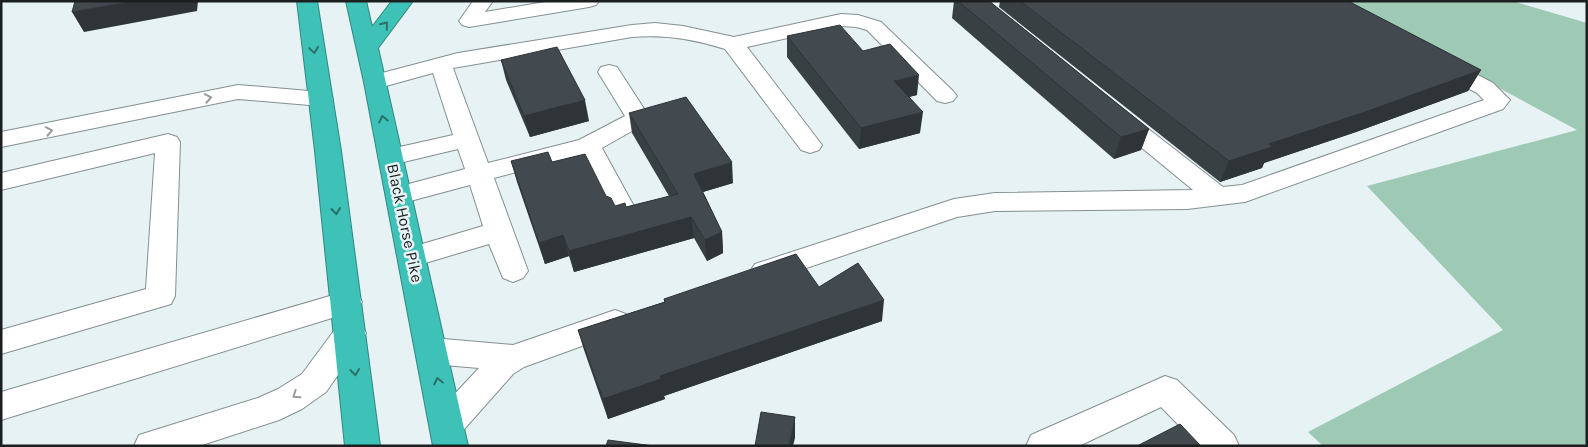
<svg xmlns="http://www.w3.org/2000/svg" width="1588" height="447" viewBox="0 0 1588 447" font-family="Karla,sans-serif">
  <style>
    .green { fill: #9ecab5 }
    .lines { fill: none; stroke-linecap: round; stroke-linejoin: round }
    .minor-casing { stroke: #848f91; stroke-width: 2 }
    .highway-casing { stroke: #328882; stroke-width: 2 }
    .minor { fill: #fff; fill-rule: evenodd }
    .highway { fill: #3ec1b6; fill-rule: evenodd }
    .wall { fill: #394044 }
    .shaded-wall { fill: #2e3437 }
    .building { fill: #424a4f; stroke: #2e3437 }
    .oneway { stroke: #2c706b }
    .oneway2 { stroke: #989a9b }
    .labels { text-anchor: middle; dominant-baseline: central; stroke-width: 5; stroke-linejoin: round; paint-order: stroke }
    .street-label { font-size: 16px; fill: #1b1f20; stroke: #e6f2f4 }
  </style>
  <rect width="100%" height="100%" fill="#e6f2f4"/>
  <!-- green -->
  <path class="green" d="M1338,1H1512L1587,23V446H1323L1308,432L1503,330L1367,186L1577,130Z"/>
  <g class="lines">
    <!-- minor casing -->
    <g class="minor-casing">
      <g id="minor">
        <path d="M473,1H493L485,12L551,1H599L596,5L589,7L469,27L462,25L459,21Z"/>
        <path d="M841,14L858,15L881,22L953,91L957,96L953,101L945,103L937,101L867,30L856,27L841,26L747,47L822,145L819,150L810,153L801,150L725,49C695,39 664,34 632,37L453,68L488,163L579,140L625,116L598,72L601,67L609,65L617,67L650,118L646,123L602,148L636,210L632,216L622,219L612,216L581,155L494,178L528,271L523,278L513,282L503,278L489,244L412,267L402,264L398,257L402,250L483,226L470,185L399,204L390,201L386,195L390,189L465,169L458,149L391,165L382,163L378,157L382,151L453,135L433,73L375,89L367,87L364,82L367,77L458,53L632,25L655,23L683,26L734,37Z"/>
        <path d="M1441,58L1449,60L1493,83L1510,100L1503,109L1245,202L1187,209L995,211L957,217L765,282L755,278L750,271L755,264L954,199L995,193L1193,190L1108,120L1104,115L1108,110L1116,108L1124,110L1223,187L1242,185L1484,100L1477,93L1433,70L1430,65L1433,60Z"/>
        <path d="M238,85L321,92L329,94L333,99L329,104L321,106L238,99L1,147V132Z"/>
        <path d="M168,134L177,137L180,142L175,296L171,304L1,354V330L146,289L155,153L1,190V173Z"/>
        <path d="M347,291L358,294L362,302L358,310L1,420V392Z"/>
        <path d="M615,310L626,314L630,322L626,330L524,367L513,374L459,435L447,440L435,435L430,425L435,415L479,368L432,364L421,360L416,351L421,342L432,338L513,345Z"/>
        <path d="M350,321L361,324L366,333L361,342L326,392L302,409L279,420L199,446H134L139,435L258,398L278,389L302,374L339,324Z"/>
        <path d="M1165,376L1177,380L1234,435L1239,446H1199L1161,407L1079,446H1026L1031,435Z"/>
      </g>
    </g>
    <!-- highway casing -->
    <g class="highway-casing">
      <g id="highway">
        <path d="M297,1H317L341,151L380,446H345L315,151Z"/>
        <path d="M346,1H366L372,27L392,1H413L378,48L468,446H433L364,82Z"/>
      </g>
    </g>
    <!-- minor -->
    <use href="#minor" class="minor"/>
    <!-- highway -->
    <use href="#highway" class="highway"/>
  </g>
  <!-- wall -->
  <g class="wall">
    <path d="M954,1H989L1149,129L1141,150L1114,159L952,18Z"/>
    <path d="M1000,1H1348L1481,70L1468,91L1356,132L1264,163L1262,168L1220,182L999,7Z"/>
    <path d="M787,36L863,51L917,95L909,97L920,133L859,149L787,57Z"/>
    <path d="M501,60L589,121L530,137L506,80Z"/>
    <path d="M629,113L733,183L703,192L722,232L723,253L707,261L694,238L574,272L569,256L545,264L517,182L511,161L552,162L606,196L615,206L626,207L669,196L632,133Z"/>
    <path d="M819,287L882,321L664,396L665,399L608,419L584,350L578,330L664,302V299Z"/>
  </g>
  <!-- shaded-wall -->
  <g class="shaded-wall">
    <path d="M134,1H198L197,11L84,32L72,12Z"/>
    <path d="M1481,70L1468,91L1356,132L1264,163L1262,168L1220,182L1229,161L1269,144Z"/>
    <path d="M919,75L917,95L892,101L894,81Z"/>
    <path d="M585,100L589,121L530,137L524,116Z"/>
    <path d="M923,112L920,133L859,149L861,128Z"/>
    <path d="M1149,129L1141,150L1114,159L1121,137Z"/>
    <path d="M732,162L733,183L696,194L694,174Z"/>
    <path d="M691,217L694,238L574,272L569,251Z"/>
    <path d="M722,232L723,253L707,261L705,240Z"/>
    <path d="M563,235L569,256L545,264L539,243Z"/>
    <path d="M884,300L882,321L664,396L665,399L608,419L603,399L660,376Z"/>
    <path d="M795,417V438L793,446H789Z"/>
  </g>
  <!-- building -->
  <g class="building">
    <path d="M75,1H134L72,12Z"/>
    <path d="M958,1H989L1149,129L1121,137Z"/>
    <path d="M1020,1H1348L1481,70L1368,111L1269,144L1272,147L1229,161Z"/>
    <path d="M840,25L863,51L890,44L919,75L894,81L923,112L861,128L787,36Z"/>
    <path d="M557,47L585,100L524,116L501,60Z"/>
    <path d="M686,97L732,162L694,174L722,232L705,240L691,217L569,251L563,235L539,243L511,161L548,152L552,162L585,154L606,196L611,198L615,206L625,203L626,207L678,194L629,113Z"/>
    <path d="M796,254L819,287L858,263L884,300L660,376L661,379L603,399L578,330L665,302L664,299Z"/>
    <path d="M761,412L795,417L789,446H755Z"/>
    <path d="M1180,424L1201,446H1137Z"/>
    <path d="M608,440L654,446H606Z"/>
  </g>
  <!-- one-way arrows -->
  <defs><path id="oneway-chevron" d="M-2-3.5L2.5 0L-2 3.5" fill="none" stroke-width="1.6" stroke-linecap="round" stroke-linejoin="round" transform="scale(1.25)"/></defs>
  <g class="oneway">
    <use href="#oneway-chevron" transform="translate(385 25) rotate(-52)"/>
    <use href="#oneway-chevron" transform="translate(314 50) rotate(82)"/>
    <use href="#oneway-chevron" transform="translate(383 119) rotate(-102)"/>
    <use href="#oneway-chevron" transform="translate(336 211) rotate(83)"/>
    <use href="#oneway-chevron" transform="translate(355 372) rotate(84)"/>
    <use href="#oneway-chevron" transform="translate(438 381) rotate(-102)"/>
  </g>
  <g class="oneway2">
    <use href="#oneway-chevron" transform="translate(208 98) rotate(-11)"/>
    <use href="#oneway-chevron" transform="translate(49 131) rotate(-11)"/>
    <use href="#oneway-chevron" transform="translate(296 395) rotate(146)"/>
  </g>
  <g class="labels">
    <!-- street labels -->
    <g class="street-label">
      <text transform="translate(405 223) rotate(78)">Black Horse Pike</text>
    </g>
  </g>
  <!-- border -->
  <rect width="1588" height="447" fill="none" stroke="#1b1f20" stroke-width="5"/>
</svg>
